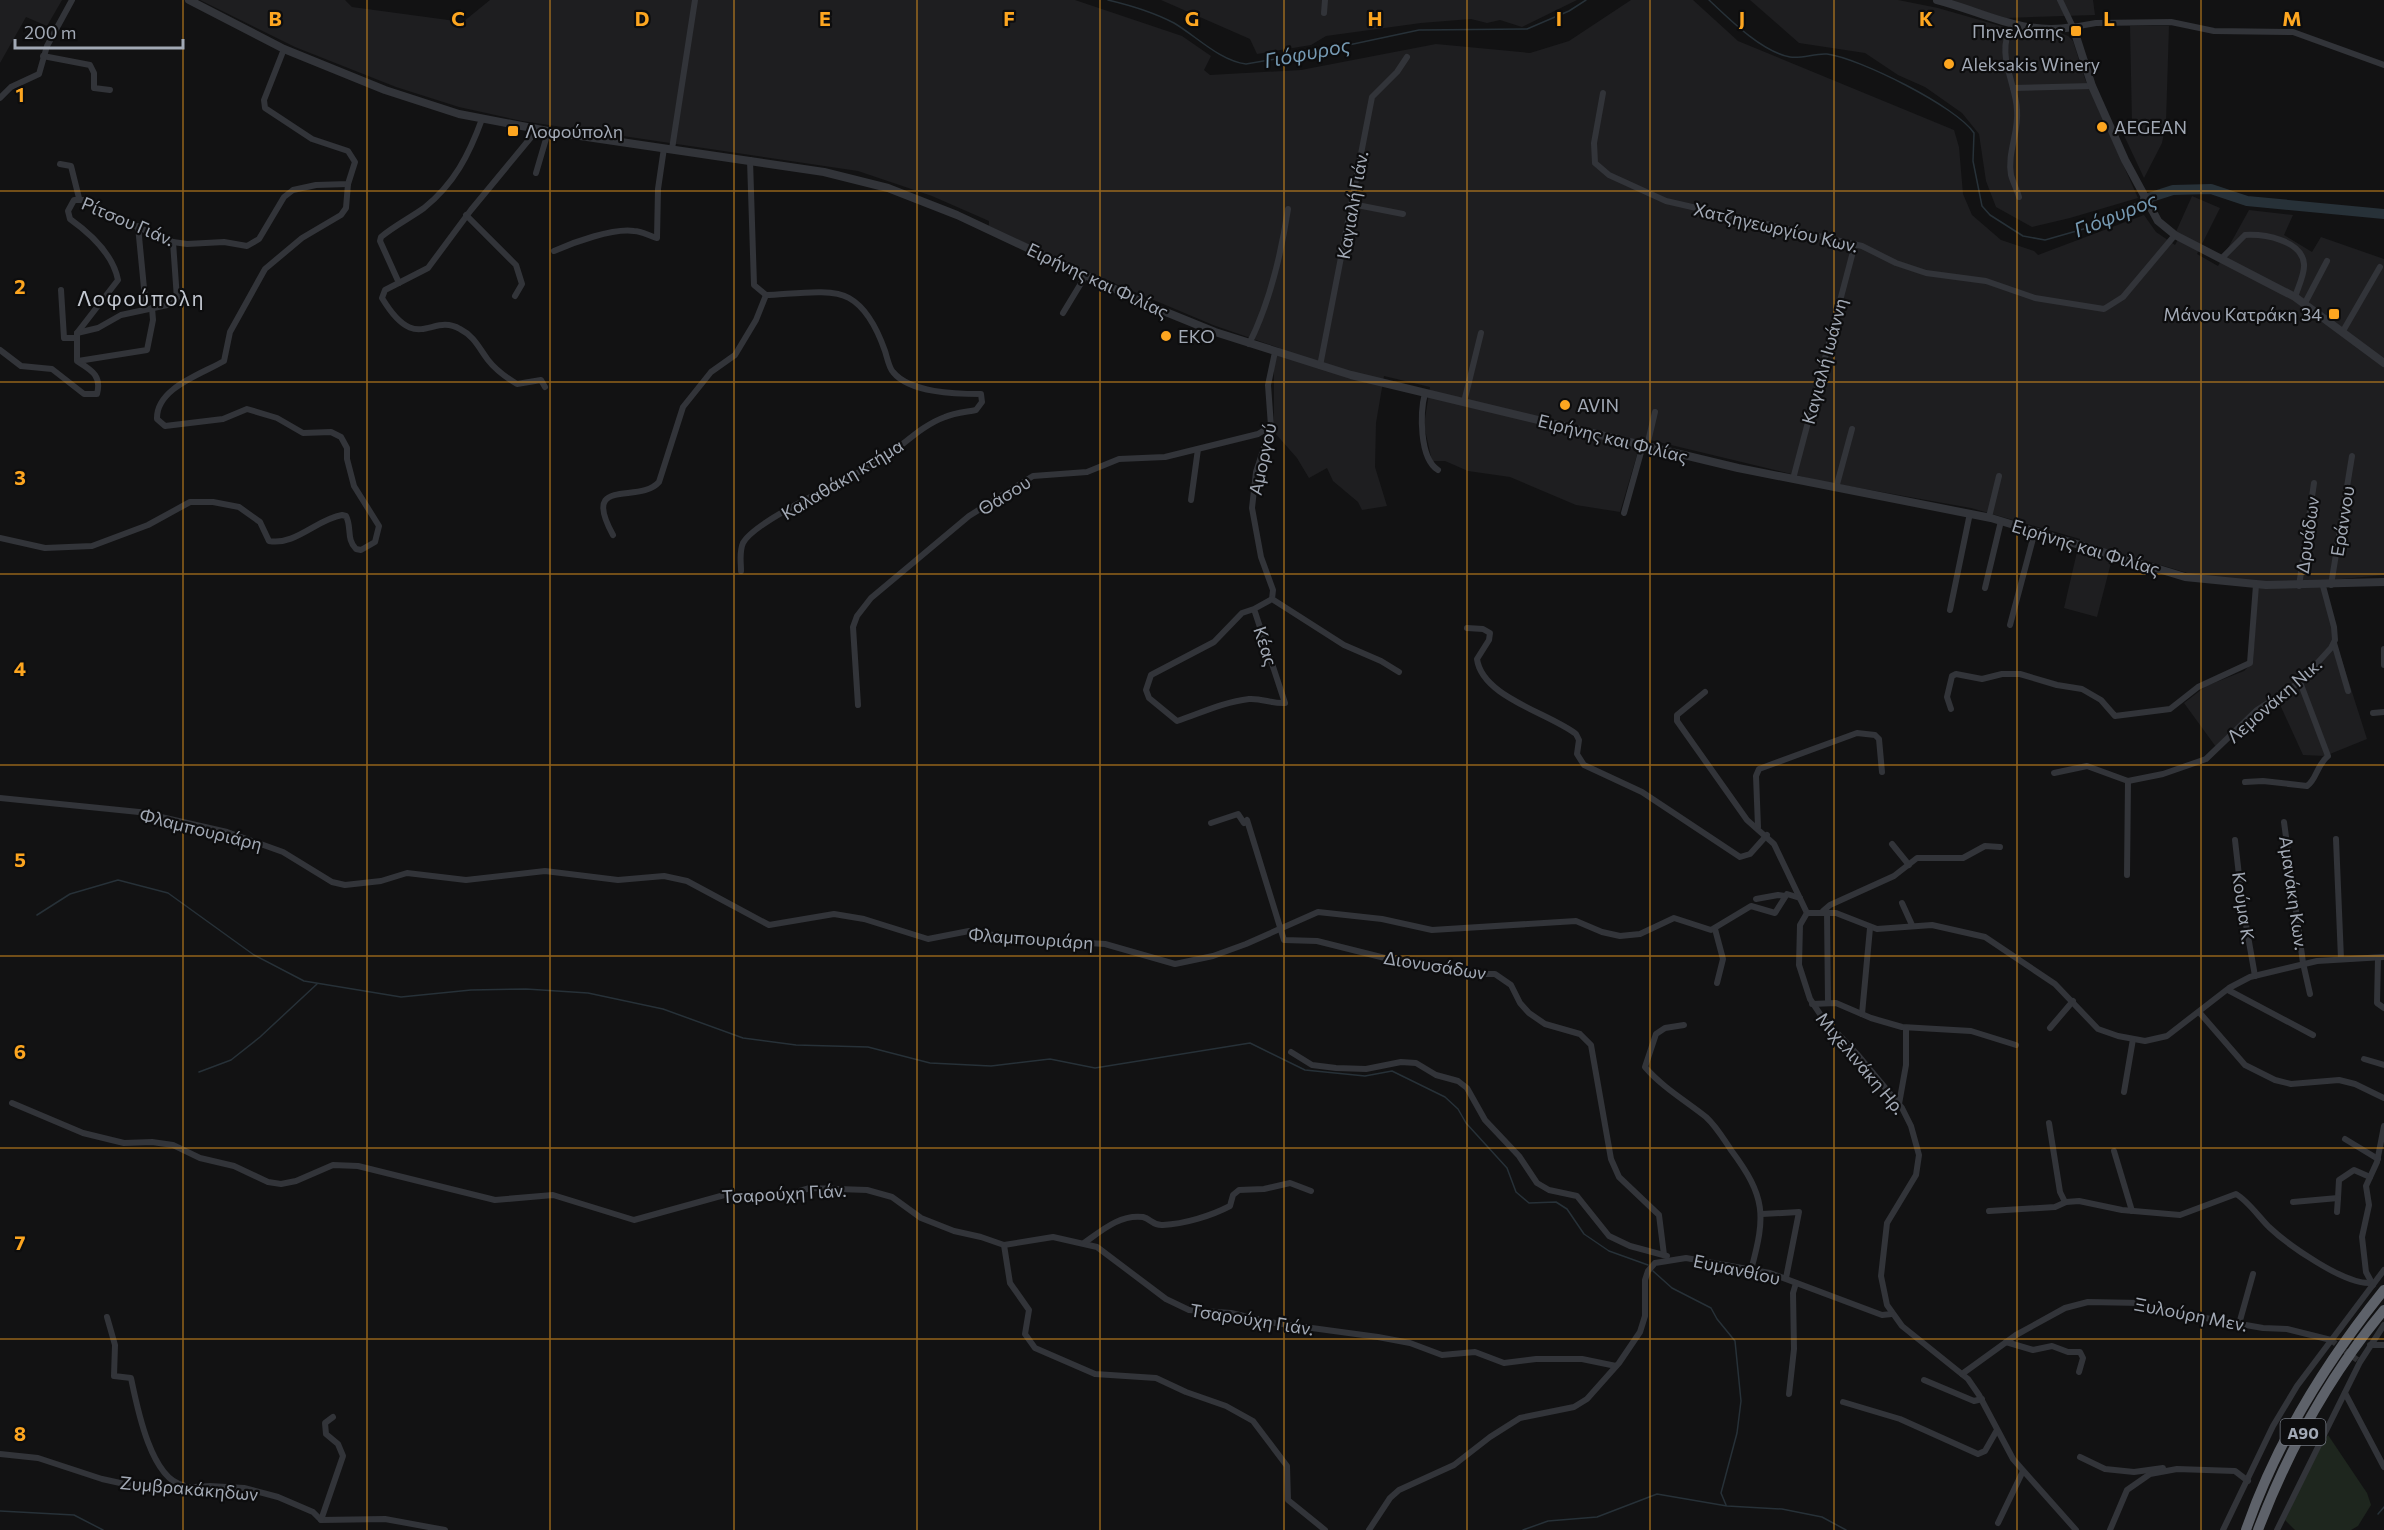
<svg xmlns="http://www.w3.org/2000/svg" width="2384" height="1530" viewBox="0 0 2384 1530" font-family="Commissioner,sans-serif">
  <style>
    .built { fill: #1e1e20 }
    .green { fill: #1e261e }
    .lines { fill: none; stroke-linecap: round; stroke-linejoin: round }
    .stream { stroke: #273138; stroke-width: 1.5 }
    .river { stroke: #273138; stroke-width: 10 }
    .minor-tunnel { stroke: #2f3033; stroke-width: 6; stroke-dasharray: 6 3; stroke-linecap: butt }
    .minor { stroke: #323439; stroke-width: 6 }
    .tertiary { stroke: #323439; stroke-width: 8 }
    .motorway { stroke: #5e626a; stroke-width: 10 }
    .grid { fill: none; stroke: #fda620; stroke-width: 1.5; stroke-opacity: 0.55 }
    .poi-dot { fill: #fda620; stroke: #0d0d0e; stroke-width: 2 }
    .labels { text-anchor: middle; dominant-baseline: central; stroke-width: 4.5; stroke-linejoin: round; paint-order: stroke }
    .shield { fill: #0d0d0e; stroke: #757a83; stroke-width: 1.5 }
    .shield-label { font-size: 16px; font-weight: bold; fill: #a2a9b5 }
    .poi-label { font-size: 18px; fill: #a2a9b5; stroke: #0d0d0e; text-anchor: start }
    .street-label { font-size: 18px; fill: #a2a9b5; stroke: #0d0d0e }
    .water-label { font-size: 20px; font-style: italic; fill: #769ab3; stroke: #0d0d0e }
    .quarter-label { font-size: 21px; letter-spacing: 1.5px; fill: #c3c8d1; stroke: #0d0d0e }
    .grid-label { font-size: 20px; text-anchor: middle; font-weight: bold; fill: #fda620; stroke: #0d0d0e; stroke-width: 4.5; stroke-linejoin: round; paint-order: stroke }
  </style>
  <rect width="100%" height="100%" fill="#121213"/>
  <!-- built -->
  <g class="built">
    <path d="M0,0H62L47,26L26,17L0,63Z"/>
    <path d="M200,0H345L352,7L463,22L490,0H1075L1182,36L1211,56L1204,70L1210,75L1301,70L1436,44L1530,53L1569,41L1631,0H1693L1738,41L1954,130L1959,147L1963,194L1972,215L2001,240L2034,251L2038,255L2144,215L2156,232L2175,245L2180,236L2175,234L2192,196L2220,208L2197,254L2218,266L2249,210L2293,215L2284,235L2312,252L2321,237L2384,259V575L2321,581L2337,645L2367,739L2325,756L2303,755L2276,696L2216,747L2184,703L2206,686L2244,671L2253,662L2258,581L2194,575L2114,551L2097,617L2064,608L2080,539L1971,508L1820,481L1642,438L1620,512L1576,505L1510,477L1468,471L1445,461H1432L1424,425L1430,387L1384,376L1376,423L1375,467L1387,506L1362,510L1358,502L1333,481L1327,468L1309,478L1297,458L1274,432V368L1279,348L1213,325L1085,271L989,226V221L932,196L858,171L522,121L459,107L396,87L295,47Z"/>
    <path d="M1161,0H1577L1522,27L1500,20L1487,23L1471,19L1421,23L1326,36L1311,45L1257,54L1250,39Z"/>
    <path d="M1750,0H1898L1938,8L2025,33L2059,32L2068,36L2073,41L2085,79L2138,198L2070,218L2032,227L1996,207L1986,181L1979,134L1962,113L1925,87L1898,75L1865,53L1799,43Z"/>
    <path d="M1947,0H2093L2095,15L2006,18Z"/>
    <path d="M2130,26H2169L2166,122L2162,143L2144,178L2121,129L2132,124Z"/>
  </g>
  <!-- green -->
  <path class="green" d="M2328,1435L2367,1493L2371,1505L2358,1526L2351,1530H2295L2285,1520L2319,1448Z"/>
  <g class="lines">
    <!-- stream -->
    <g class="stream">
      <path d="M1108,0C1129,5 1155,13 1174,23C1196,36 1220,61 1246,64L1311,53L1419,30L1527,29L1569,11L1586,0"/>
      <path d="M1709,0C1729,19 1762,52 1790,57C1802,59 1815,53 1827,54C1859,58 1957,107 1974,133L1973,161L1982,206L1990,215L2023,236L2045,240L2087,228L2143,200"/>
      <path d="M37,915L70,894L118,880L168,893L254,955L304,981L401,997L471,990L526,989L588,993L663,1009L743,1038L796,1045L868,1047L930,1063L991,1066L1050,1059L1095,1068L1250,1043L1305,1070L1365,1076L1392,1071L1445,1097L1458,1109L1466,1123L1507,1168L1516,1192L1529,1203L1556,1202L1567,1209L1584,1234L1609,1251L1648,1265"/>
      <path d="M199,1072L231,1060L260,1037L317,984"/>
      <path d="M1653,1271L1672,1288L1711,1308L1717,1319L1735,1341L1741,1401L1737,1433L1721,1493L1726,1505"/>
      <path d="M0,1511L74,1515L103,1530"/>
      <path d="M2378,1514L2384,1507"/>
      <path d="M1523,1530L1548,1521L1597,1517L1657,1494L1727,1506L1782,1509L1822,1517L1846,1530"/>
    </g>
    <!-- river -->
    <path class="river" d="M2145,199L2173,190L2211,189L2247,201L2384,214"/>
    <!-- minor-tunnel -->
    <path class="minor-tunnel" d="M2331,1340L2360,1362"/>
    <!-- minor -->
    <g class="minor">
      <path d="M2060,0L2073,27L2096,23L2171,22L2214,31L2293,32L2384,65"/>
      <path d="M1324,13L1325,0"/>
      <path d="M2013,25C1994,51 2016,83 2017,110C2019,132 2007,153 2011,175C2013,182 2017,190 2019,197"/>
      <path d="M43,56L90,65L94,73V88L110,90"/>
      <path d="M2013,88L2092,86"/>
      <path d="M1603,93L1594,143L1595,163L1609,175L1666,201L1862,246L1896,263L1926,273L1986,281L2035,298L2104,309L2123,297L2175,235"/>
      <path d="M0,98L11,87L39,74L47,46L72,0"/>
      <path d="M537,130L471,210L428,268L385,290L382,298C417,356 431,312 460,329C474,336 479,348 488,360C495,369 507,378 517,384L541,380L545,387"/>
      <path d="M672,149L695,0"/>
      <path d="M60,164L71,166L79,198"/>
      <path d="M536,173L548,132"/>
      <path d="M1352,204L1403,214"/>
      <path d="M466,215L516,265L522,284L515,296"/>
      <path d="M138,226L146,309"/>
      <path d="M554,251C574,242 613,228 634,231C642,231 649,236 657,238L658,189L664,148"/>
      <path d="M2221,259L2245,235C2264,234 2302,240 2304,264C2305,274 2298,287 2295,297"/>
      <path d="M399,283L380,241L381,237C394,226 410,218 424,208C454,184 469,155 482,119"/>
      <path d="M61,290L64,338H77"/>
      <path d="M2305,303L2327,261"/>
      <path d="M1063,313L1086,275"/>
      <path d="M2343,331L2380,267"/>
      <path d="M77,333L98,328L121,315L172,304L177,299L173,242"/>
      <path d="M1249,344C1270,302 1281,255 1288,209"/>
      <path d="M0,350L21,366L52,369L84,394H97C102,375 91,370 77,361V333L118,280C113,254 91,234 70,219L68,211L74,200H85L104,213L173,242L187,244L224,242L247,246L259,239L284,197L293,190L316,185L348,184L355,162L348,151L312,139L265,108L264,100L284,49"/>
      <path d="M78,361L147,350L153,320L152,308"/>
      <path d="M1320,366L1372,97L1397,72L1407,57"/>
      <path d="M1425,393C1420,412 1419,458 1438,470"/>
      <path d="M1464,402L1481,333"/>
      <path d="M1647,446L1655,412"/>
      <path d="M1793,479L1855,244"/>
      <path d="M1836,488L1852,429"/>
      <path d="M1191,500L1198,449"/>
      <path d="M1624,513L1643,445"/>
      <path d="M1989,517L1999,476"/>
      <path d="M613,535C580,475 639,505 659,482L683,407L711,372L735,355L756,320L766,295"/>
      <path d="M0,538L45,548L92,546L148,525L190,502H213L239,507L260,522L269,541C295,546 317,519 342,515L346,516C352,527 346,539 356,549L361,550L375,542L379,526L354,486L347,459V448L341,437L331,432L303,433L277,418L247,409L223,419L165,426L157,419C156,388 202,374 224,361L230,332L265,269L302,238L341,215L346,208L348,184"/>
      <path d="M741,571C741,562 739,552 743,543C756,519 853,477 880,461C902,447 920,426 945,417C954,413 966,412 976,410L982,402L981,394C956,394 910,393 893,372C889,368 887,357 885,351C878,331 867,308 849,298C831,287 787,295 766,295L754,285L750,160"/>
      <path d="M2331,585L2352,456"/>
      <path d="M2299,586L2314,483"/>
      <path d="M1985,588L2001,521"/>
      <path d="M1272,599L1273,590L1261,557L1252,508L1256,472L1271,426L1268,385L1275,352"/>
      <path d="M1272,599L1344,645L1381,661L1399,672"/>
      <path d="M1254,609L1242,613L1214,642L1151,675L1146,690L1149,698L1177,721C1201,713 1223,702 1249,699C1262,698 1272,704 1285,703L1254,609L1272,599"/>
      <path d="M1950,610L1970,513"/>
      <path d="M2010,625L2035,531"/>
      <path d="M1467,628L1483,629L1490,633L1489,640L1477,659C1482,697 1549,713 1576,734L1579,740L1577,754L1584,765L1642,792L1740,857L1750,854L1767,835"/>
      <path d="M2334,643L2348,691"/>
      <path d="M2384,649V665"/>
      <path d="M1705,692L1677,715V721L1747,820L1774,844L1807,913"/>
      <path d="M858,705L853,627L857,616L871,598L969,516L1033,476L1087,472L1119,459L1165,457L1258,434L1271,426"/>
      <path d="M1951,709L1947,697L1952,676L1956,674L1982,679L2002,674H2020L2057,685L2082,689L2101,700L2115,716L2170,709L2198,687L2250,663L2256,585"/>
      <path d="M2373,713L2384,712"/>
      <path d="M2054,773L2087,766L2128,781L2163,774L2206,759L2257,710L2300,682L2331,648L2335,640L2334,627L2323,586"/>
      <path d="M2245,782L2263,781L2307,786C2317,779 2316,766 2328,756L2300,682"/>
      <path d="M0,798L139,812L227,832L283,852L332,882L345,885L381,881L407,873L466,880L545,871L618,880L664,876L687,881L769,925L834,914L864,919L928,939L969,931L1018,939L1105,944L1175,964L1213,956L1246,944L1318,912L1382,919L1432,930L1576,921L1602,932L1620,936L1640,934L1674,918L1711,930L1751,906L1775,913L1787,894L1800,898"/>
      <path d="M2284,822L2303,963L2310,994"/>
      <path d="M1211,823L1238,814L1244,823L1247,820L1284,940L1317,941L1389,959L1444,966L1475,974H1495L1511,985L1520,1003L1529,1013L1545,1024L1580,1034L1591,1045L1611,1159L1619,1177L1659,1215L1664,1255"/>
      <path d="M1758,827L1756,776L1759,769L1857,733L1875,735L1879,739L1882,772"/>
      <path d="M2336,839L2341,959"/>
      <path d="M2235,840L2242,902L2255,976"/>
      <path d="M1892,844L1909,865"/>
      <path d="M2127,875L2128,781"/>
      <path d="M1756,899L1778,895L1785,896"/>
      <path d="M1902,903L1912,925"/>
      <path d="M1823,911L1830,905L1894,876L1917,858H1963L1985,846L2000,847"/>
      <path d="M1827,912L1828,1002"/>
      <path d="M1807,913L1800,925L1799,965L1810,999L1822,1017L1857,1054L1902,1108L1911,1126L1919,1155L1916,1175L1887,1223L1881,1276L1887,1305L1902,1326L1968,1379L1979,1395L2013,1459L2076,1530"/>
      <path d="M1807,913H1836L1877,929L1932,925L1985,937L2055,984L2098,1029L2118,1036L2145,1041L2167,1036L2229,988L2250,977L2317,961L2384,957"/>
      <path d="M1715,929L1723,959L1717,983"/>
      <path d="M2378,958L2377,1003L2384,1008"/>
      <path d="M2228,990L2313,1035"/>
      <path d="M1812,1004L1836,1003L1871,1018L1902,1027L1971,1031L2016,1045"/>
      <path d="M2199,1012L2245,1065L2275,1080L2291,1084L2339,1080L2355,1084L2384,1098"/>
      <path d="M1862,1014L1870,928"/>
      <path d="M1684,1025L1665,1028L1656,1034L1645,1067C1662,1087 1686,1101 1706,1117C1716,1126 1723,1138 1731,1150C1766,1197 1766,1215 1751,1270"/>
      <path d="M2050,1028L2073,1001"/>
      <path d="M1291,1052L1312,1065L1336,1068L1366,1069L1401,1062L1416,1063L1436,1075L1458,1081L1467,1088L1485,1120L1519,1156L1537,1183L1549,1190L1577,1196L1609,1236L1630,1246L1667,1256"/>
      <path d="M2364,1059L2384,1065"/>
      <path d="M2124,1092L2133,1039"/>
      <path d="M12,1103L83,1133L124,1143L152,1142L173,1145L200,1158L234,1166L268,1182L281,1184L296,1181L333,1165L358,1166L495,1200L553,1195L634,1220L728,1194L754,1197L782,1196L810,1188L867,1190L892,1197L921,1218L954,1231L981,1237L1004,1245L1053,1237L1097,1247L1166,1299L1189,1310L1231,1313L1275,1323L1378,1337L1410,1343L1442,1355L1475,1352L1504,1363L1536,1359H1582L1616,1366"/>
      <path d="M1899,1104L1906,1065V1028"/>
      <path d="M2049,1123L2060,1192L2065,1202"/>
      <path d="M2345,1139L2378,1159"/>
      <path d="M2114,1151L2132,1211"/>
      <path d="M2293,1202L2338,1198L2339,1180L2354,1170L2370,1177"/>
      <path d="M1989,1211L2055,1207L2066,1202L2079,1201L2122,1210L2180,1215L2236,1194C2248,1201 2259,1217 2269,1227C2288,1245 2345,1285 2371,1283"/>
      <path d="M2337,1212L2338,1198"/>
      <path d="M1762,1214L1799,1212L1786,1278"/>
      <path d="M1084,1243C1101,1231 1120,1214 1143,1217C1151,1219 1153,1226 1163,1225C1184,1224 1211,1216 1230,1206L1233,1195L1239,1190L1264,1189L1290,1183L1311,1191"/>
      <path d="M1004,1245L1010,1283L1029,1310L1025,1334L1035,1348L1095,1374L1156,1378L1186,1392L1226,1406L1253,1421L1287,1466L1288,1500L1325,1530"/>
      <path d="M2373,1285L2366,1272L2362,1237L2369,1205L2366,1186L2377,1162L2384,1126"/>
      <path d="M107,1317L115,1345L114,1376L131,1378C137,1407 151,1479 183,1485"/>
      <path d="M2239,1324L2253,1274"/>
      <path d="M2006,1342L2033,1350L2052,1346L2068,1352H2080L2083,1358L2079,1372"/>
      <path d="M2370,1345H2384"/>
      <path d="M1962,1374L2016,1335L2065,1308L2088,1302L2142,1303L2171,1312L2263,1328L2287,1329L2331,1340"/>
      <path d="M1924,1380L1974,1401L1982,1399"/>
      <path d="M2345,1393L2384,1467"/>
      <path d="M1789,1394L1794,1349L1793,1293L1796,1283"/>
      <path d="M1843,1402L1900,1419L1978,1454L1985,1451L1997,1430"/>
      <path d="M0,1454L38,1458L102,1479L134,1486L164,1489L210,1486L244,1488L278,1497L313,1512L321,1520L385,1519L445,1530"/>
      <path d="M2080,1457L2105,1469L2134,1472L2163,1468"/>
      <path d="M321,1520L343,1456L338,1444L326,1434L325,1423L333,1417"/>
      <path d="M1998,1523L2023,1471"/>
      <path d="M1369,1530L1390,1498L1399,1490L1454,1465L1490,1437L1520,1418L1574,1407L1587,1399L1619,1363L1640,1332L1645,1316V1280L1648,1271L1655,1263L1686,1258L1770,1273L1882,1315L1892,1314"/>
      <path d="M2110,1530L2127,1490L2150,1474L2177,1469L2235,1471L2248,1481"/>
      <path d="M2223,1530L2273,1426L2297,1386L2384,1270"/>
      <path d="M2277,1530L2360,1362L2384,1325"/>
    </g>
    <!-- tertiary -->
    <g class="tertiary">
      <path d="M189,0L284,49L385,90L459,114L553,132L824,172L888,188L957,215L1151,306L1215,332L1351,375L1738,468L1991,518L2185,577L2266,585L2384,582"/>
      <path d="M1937,0C1984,12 2023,36 2073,27L2092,86L2125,160L2158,221L2175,235L2295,297L2384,363"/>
    </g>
    <!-- motorway -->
    <g class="motorway">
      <path d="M2246,1530C2276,1443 2326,1362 2384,1290"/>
      <path d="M2258,1530C2288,1451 2330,1375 2384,1310"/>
    </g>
  </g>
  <!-- grid -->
  <path class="grid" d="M183,0V1530M367,0V1530M550,0V1530M734,0V1530M917,0V1530M1100,0V1530M1284,0V1530M1467,0V1530M1650,0V1530M1834,0V1530M2017,0V1530M2201,0V1530M0,191H2384M0,382H2384M0,574H2384M0,765H2384M0,956H2384M0,1148H2384M0,1339H2384"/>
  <!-- markers -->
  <g class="poi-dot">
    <rect x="2070" y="25" width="12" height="12" rx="3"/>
    <circle cx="1949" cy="64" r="6"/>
    <circle cx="2102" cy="127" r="6"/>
    <rect x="507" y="125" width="12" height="12" rx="3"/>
    <rect x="2328" y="308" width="12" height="12" rx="3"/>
    <circle cx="1166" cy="336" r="6"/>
    <circle cx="1565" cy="405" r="6"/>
  </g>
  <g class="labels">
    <!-- shield labels -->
    <rect class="shield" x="2280.5" y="1419" width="45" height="26" rx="4.5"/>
    <g class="shield-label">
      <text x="2303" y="1432">Α90</text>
    </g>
    <!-- poi labels -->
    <g class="poi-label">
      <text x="2064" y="31" text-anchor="end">Πηνελόπης</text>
      <text x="1961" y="64">Aleksakis Winery</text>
      <text x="2114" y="127">AEGEAN</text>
      <text x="525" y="131">Λοφούπολη</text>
      <text x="2322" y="314" text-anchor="end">Μάνου Κατράκη 34</text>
      <text x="1178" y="336">EKO</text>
      <text x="1577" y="405">AVIN</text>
    </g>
    <!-- street labels -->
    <g class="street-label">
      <text transform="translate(1352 205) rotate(-80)">Καγιαλή Γιάν.</text>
      <text transform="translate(128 221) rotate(23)">Ρίτσου Γιάν.</text>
      <text transform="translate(1776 227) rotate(13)">Χατζηγεωργίου Κων.</text>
      <text transform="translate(1098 280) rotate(25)">Ειρήνης και Φιλίας</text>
      <text transform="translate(1824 361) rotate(-75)">Καγιαλή Ιωάννη</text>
      <text transform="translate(1613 438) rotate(14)">Ειρήνης και Φιλίας</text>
      <text transform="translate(1262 459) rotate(-78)">Αμοργού</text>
      <text transform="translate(842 479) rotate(-31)">Καλαθάκη κτήμα</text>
      <text transform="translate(1004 495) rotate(-32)">Θάσου</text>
      <text transform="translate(2342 521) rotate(-81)">Εράννου</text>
      <text transform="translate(2307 535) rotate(-82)">Δρυάδων</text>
      <text transform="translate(2086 547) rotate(17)">Ειρήνης και Φιλίας</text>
      <text transform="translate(1266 646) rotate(72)">Κέας</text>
      <text transform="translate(2274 700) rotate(-41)">Λεμονάκη Νικ.</text>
      <text transform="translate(201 829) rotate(14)">Φλαμπουριάρη</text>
      <text transform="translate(2294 893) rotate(82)">Αμανάκη Κων.</text>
      <text transform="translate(2244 908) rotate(82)">Κούμα Κ.</text>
      <text transform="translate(1031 938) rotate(4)">Φλαμπουριάρη</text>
      <text transform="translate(1435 965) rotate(9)">Διονυσάδων</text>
      <text transform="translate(1861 1063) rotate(50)">Μιχελινάκη Ηρ.</text>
      <text transform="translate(784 1193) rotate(-3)">Τσαρούχη Γιάν.</text>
      <text transform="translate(1737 1269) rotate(12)">Ευμανθίου</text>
      <text transform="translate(2191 1314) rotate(11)">Ξυλούρη Μεν.</text>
      <text transform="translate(1252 1319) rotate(9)">Τσαρούχη Γιάν.</text>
      <text transform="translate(189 1488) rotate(5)">Ζυμβρακάκηδων</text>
    </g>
    <!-- water labels -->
    <g class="water-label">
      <text transform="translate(1307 52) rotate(-11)">Γιόφυρος</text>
      <text transform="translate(2115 214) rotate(-22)">Γιόφυρος</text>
    </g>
    <!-- quarter labels -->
    <g class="quarter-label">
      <text x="141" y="297">Λοφούπολη</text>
    </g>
  </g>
  <g class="grid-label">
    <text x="275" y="26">B</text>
    <text x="458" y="26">C</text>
    <text x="642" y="26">D</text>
    <text x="825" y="26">E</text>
    <text x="1009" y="26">F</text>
    <text x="1192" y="26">G</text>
    <text x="1375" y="26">H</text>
    <text x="1559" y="26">I</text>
    <text x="1742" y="26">J</text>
    <text x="1926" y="26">K</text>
    <text x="2109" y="26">L</text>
    <text x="2292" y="26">M</text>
    <text x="20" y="102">1</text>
    <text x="20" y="294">2</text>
    <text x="20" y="485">3</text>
    <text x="20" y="676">4</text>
    <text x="20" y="867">5</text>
    <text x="20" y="1059">6</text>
    <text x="20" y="1250">7</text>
    <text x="20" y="1441">8</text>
  </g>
  <!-- scale -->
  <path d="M15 39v9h168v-9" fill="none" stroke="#a2a9b5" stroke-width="3"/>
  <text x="24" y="39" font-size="18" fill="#a2a9b5" stroke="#0d0d0e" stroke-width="4.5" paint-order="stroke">200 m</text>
</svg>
